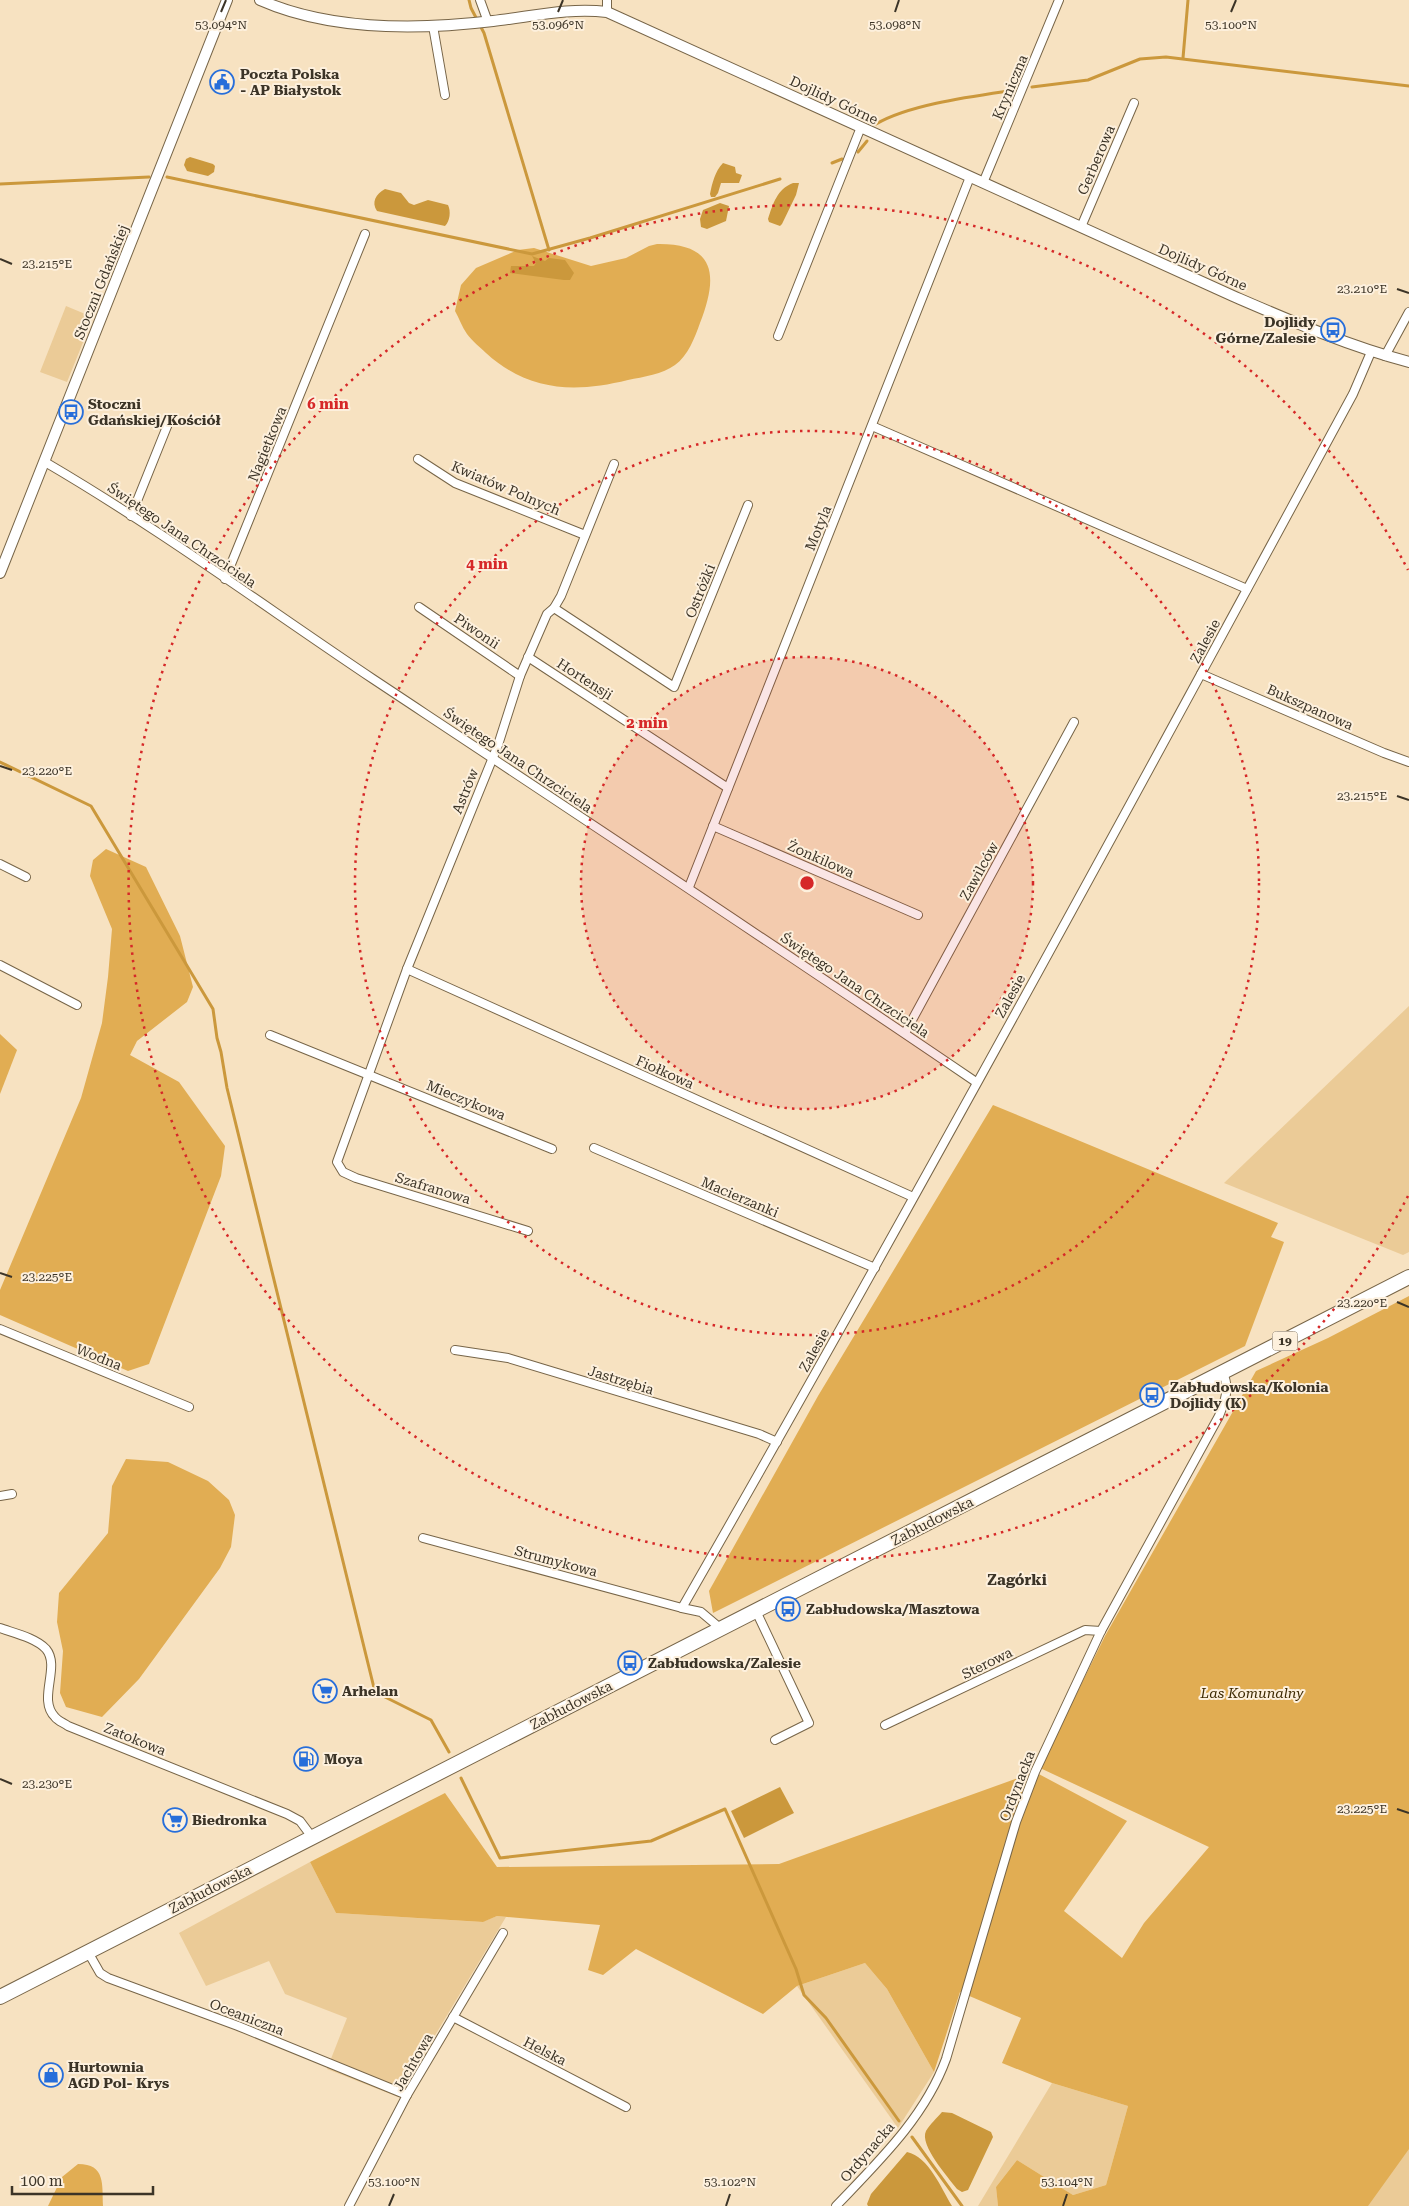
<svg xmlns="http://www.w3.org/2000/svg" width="1409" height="2206" viewBox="0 0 1409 2206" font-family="'Roboto Serif',serif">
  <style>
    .green { fill: #ebcb97 }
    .forest { fill: #e1ad53 }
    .water { fill: #cb983c }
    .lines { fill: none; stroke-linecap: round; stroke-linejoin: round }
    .stream { stroke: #cb983c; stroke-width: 3 }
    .minor-casing { stroke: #776548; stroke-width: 10 }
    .tertiary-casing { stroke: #776548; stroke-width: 12 }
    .trunk-casing { stroke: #776548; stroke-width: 16 }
    .minor { stroke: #fff; stroke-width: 8 }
    .tertiary { stroke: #fff; stroke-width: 10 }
    .trunk { stroke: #fff; stroke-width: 14 }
    .ticks { fill: none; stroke: #3c3427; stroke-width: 2 }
    .ring { fill: none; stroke: #d62828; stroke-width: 2.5; stroke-dasharray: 2.5 5 }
    .labels { text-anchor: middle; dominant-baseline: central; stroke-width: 4; stroke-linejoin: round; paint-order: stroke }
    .shield { fill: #fdf0dd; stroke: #766c5e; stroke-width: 1 }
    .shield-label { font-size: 12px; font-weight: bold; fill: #3c3427 }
    .poi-label { font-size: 14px; font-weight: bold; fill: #3c3427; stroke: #fdf0dd; text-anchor: start }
    .street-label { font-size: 14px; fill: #3c3427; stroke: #fdf0dd }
    .park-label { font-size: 14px; font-style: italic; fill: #3e2a02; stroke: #fdf0dd }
    .neighbourhood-label { font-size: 15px; font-weight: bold; fill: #3c3427; stroke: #fdf0dd }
    .ticks-label { font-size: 12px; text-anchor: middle; fill: #3c3427; stroke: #fdf0dd; stroke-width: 4; stroke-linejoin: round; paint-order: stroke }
    .centre { fill: #d62828; stroke: #fdf0dd; stroke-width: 2.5 }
    .ring-label { font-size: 15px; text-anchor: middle; font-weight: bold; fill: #d62828; stroke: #fdf0dd; stroke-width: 4; stroke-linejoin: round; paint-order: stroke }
  </style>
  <rect width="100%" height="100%" fill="#f7e2c1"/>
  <!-- green -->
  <g class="green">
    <path d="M66,306L90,316L84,331L86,335L67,382L40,372Z"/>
    <path d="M1409,1006V1252L1403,1255L1224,1183Z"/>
    <path d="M310,1862L336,1913L482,1922L497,1916L506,1917L398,2097L327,2069L347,2018L285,1994L269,1961L206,1986L179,1933Z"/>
    <path d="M865,1963L887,1989L934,2072L898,2128L797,1986Z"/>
    <path d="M1052,2083L1128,2106L1106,2185L1073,2195L1017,2160L996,2187L998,2206H978Z"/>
    <path d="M1409,2137V2206H1357Z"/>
  </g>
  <!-- forest -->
  <g class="forest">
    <path d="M657,244C717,243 718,277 700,323C695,337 688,356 675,365C663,374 643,377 628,380C575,393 529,392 486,353C480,347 472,341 467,334C462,327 459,318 455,311L461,285L476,268L518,250L534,248L591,266L626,258L649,246Z"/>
    <path d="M106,849L146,867L180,936L193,987L187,1002L137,1041L130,1055L179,1082L225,1146L221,1176L149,1364L128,1371L0,1315V1290L81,1098L102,1023L108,977L112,929L90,876L93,860Z"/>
    <path d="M0,1034L17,1050L0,1094Z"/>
    <path d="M993,1105L1278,1223L1271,1237L1284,1242L1245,1346L713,1613L709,1591L818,1396Z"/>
    <path d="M1409,1296V2149L1368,2206H998L996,2187L1017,2160L1073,2195L1106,2185L1128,2106L1052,2083L1002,2063L1021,2018L960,1992L934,2072L887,1989L865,1963L797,1986L763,2014L636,1949L603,1975L588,1970L600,1925L497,1916L483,1922L336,1913L310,1862L445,1793L497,1867L779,1864L1035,1772L1127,1821L1064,1911L1122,1958L1144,1923L1209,1847L1040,1768L1105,1636L1256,1371L1328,1338Z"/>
    <path d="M126,1459L168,1462L208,1481L229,1500L235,1515L231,1547L220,1568L139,1679L102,1717L66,1707L60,1693L63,1651L57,1622L59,1593L108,1533L112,1486Z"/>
    <path d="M78,2164C106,2164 102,2185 103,2206H48L62,2177Z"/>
  </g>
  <!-- water -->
  <g class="water">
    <path d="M190,157L213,164L215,166L214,172L208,176L187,171L184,165L186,159Z"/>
    <path d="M723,163L735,167L736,173L742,175L739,183H721L718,193L715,197H711L710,194C712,184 715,171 723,163Z"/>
    <path d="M793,183H799L796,195L782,224L780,226L769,222L768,219C773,204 777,189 793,183Z"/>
    <path d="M385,189L401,193L409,203L414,205L428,200L448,205C451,211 450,221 445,226L377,211C371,202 376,194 385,189Z"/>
    <path d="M720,203L729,206L726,221L707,229L701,227L700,219L703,210Z"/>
    <path d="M532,256L545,261L549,258L565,260L574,273L570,280H564L510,273L511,266H534L536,263Z"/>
    <path d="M780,1787L794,1813L744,1838L731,1811Z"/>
    <path d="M942,2112L952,2113L991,2132L993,2137L968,2190L962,2192L957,2189C948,2177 919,2145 926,2131C930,2124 937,2118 942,2112Z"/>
    <path d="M907,2152C929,2157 941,2188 952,2206H868L867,2204L871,2194Z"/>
  </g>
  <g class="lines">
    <!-- stream -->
    <g class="stream">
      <path d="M469,0L471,8L484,33L549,250"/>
      <path d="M1183,58L1188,0"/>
      <path d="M1032,87L1088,80L1140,59L1166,57L1409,86"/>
      <path d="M876,124C910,104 975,96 1015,90"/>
      <path d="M858,152L867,141"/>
      <path d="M832,163L842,159"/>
      <path d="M167,177L532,254L590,238L780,179"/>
      <path d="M0,184L149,177"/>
      <path d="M0,762L91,806L213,1009L217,1038L221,1052L227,1088L375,1692L431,1720L449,1752"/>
      <path d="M461,1778L500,1858L651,1841L725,1809L796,1969L804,1995L826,2018L899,2121"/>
      <path d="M912,2137L962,2206"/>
    </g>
    <!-- minor casing -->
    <g class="minor-casing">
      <g id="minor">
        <path d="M480,0L488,22"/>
        <path d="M607,12V0"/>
        <path d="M433,26L445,95"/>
        <path d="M983,183L1059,0"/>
        <path d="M1081,227L1134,103"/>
        <path d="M778,336L861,127"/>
        <path d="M1385,356L1409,312"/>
        <path d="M872,426L1247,589"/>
        <path d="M418,459L455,483L585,535"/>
        <path d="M45,462C158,528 264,606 373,679C575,813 776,946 976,1082"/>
        <path d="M131,516L170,419"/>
        <path d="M225,579L365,234"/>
        <path d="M419,607L520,676"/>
        <path d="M554,608L674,687L748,505"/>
        <path d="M528,657L728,788"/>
        <path d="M1201,674L1384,753L1409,762"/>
        <path d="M713,826L918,915"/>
        <path d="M0,864L26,877"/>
        <path d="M689,887L970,177"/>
        <path d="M0,965L77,1005"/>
        <path d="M407,969L913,1197"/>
        <path d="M905,1033L1074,722"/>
        <path d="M270,1035L552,1149"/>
        <path d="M594,1148L875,1268"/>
        <path d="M528,1231L356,1178L343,1172L337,1162L407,969L498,745L520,676L547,614L554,608L561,596L614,464"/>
        <path d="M0,1329L189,1407"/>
        <path d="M455,1350L508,1358L759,1434L777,1442"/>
        <path d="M0,1496L12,1494"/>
        <path d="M423,1538L682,1608"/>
        <path d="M756,1611L809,1723L775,1740"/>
        <path d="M0,1628C14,1633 36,1638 46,1649C61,1667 37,1699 55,1717C58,1721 64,1723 68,1726L287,1814L300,1821L312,1837"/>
        <path d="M720,1628L701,1612L682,1608C912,1207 1133,800 1353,394L1371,352"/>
        <path d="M885,1725L1085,1630L1101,1631"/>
        <path d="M88,1952L100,1973L108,1978L238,2026L407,2095"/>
        <path d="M453,2017L626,2107"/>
        <path d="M349,2206L407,2095L503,1933"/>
        <path d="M836,2206C878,2162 925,2117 946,2059L1016,1822L1035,1772L1101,1631L1219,1416C1225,1401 1230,1388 1223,1373"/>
      </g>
    </g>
    <!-- tertiary casing -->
    <g class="tertiary-casing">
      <g id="tertiary">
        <path d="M260,0C330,31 418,30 493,21C530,17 569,7 607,12L1233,296C1291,321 1348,346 1409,362"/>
        <path d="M0,573L227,0"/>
      </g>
    </g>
    <!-- trunk casing -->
    <g class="trunk-casing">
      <path id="trunk" d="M0,1997L1409,1277"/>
    </g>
    <!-- minor -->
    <use href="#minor" class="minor"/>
    <!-- tertiary -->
    <use href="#tertiary" class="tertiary"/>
    <!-- trunk -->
    <use href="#trunk" class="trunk"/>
  </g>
  <!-- ticks -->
  <path class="ticks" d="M221,12L226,0M558,12L563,0M895,12L899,0M1231,12L1236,0M0,259L12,264M1397,289L1409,293M0,766L12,770M1397,796L1409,800M0,1273L12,1277M1397,1302L1409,1307M0,1779L12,1784M1397,1809L1409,1813M389,2206L394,2194M726,2206L730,2194M1063,2206L1067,2194"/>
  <!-- distance rings -->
  <circle cx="807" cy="883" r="226" fill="#d62828" fill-opacity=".12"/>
  <g class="ring">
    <circle cx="807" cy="883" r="226"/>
    <circle cx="807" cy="883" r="452"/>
    <path d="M1408 1196A678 678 0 1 1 1408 570"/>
  </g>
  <!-- icons -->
  <defs>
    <g id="civic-ring" transform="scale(1.25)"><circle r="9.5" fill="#fdf0dd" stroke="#276eda" stroke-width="1.5"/><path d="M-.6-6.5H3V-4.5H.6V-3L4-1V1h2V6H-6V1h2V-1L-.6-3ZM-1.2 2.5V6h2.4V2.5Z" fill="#276eda"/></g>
    <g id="bus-ring" transform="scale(1.25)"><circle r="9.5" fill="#fdf0dd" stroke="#276eda" stroke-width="1.5"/><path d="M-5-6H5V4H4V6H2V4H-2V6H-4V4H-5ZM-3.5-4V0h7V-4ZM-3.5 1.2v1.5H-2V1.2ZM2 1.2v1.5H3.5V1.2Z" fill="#276eda"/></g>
    <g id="supermarket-ring" transform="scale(1.25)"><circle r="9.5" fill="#fdf0dd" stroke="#276eda" stroke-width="1.5"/><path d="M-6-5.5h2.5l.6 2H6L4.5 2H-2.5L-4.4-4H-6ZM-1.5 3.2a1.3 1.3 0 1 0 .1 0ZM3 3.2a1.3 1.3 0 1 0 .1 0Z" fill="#276eda"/></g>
    <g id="fuel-ring" transform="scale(1.25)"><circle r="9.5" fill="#fdf0dd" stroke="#276eda" stroke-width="1.5"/><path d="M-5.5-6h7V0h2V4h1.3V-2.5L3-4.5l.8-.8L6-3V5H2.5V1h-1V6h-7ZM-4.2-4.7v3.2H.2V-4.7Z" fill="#276eda"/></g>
    <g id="shop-ring" transform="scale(1.25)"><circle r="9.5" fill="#fdf0dd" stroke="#276eda" stroke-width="1.5"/><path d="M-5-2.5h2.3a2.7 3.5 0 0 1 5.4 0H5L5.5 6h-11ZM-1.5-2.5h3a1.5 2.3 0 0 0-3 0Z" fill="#276eda"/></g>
  </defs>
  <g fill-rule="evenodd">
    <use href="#civic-ring" x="222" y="82"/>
    <use href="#bus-ring" x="1333" y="330"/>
    <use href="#bus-ring" x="71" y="412"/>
    <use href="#bus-ring" x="1152" y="1395"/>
    <use href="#bus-ring" x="788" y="1609"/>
    <use href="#bus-ring" x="630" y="1663"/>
    <use href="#supermarket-ring" x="325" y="1691"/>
    <use href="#fuel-ring" x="306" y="1759"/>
    <use href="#supermarket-ring" x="175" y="1820"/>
    <use href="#shop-ring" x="51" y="2075"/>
  </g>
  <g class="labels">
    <!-- shield labels -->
    <rect class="shield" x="1272.5" y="1331.5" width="25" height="19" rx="4"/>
    <g class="shield-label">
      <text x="1285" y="1341">19</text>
    </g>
    <!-- poi labels -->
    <g class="poi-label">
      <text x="240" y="74">Poczta Polska<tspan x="240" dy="16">- AP Białystok</tspan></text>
      <text x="1316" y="322" text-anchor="end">Dojlidy<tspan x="1316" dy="16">Górne/Zalesie</tspan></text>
      <text x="88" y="404">Stoczni<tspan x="88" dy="16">Gdańskiej/Kościół</tspan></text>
      <text x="1170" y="1387">Zabłudowska/Kolonia<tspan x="1170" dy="16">Dojlidy (K)</tspan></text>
      <text x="806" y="1609">Zabłudowska/Masztowa</text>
      <text x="648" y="1663">Zabłudowska/Zalesie</text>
      <text x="342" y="1691">Arhelan</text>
      <text x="324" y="1759">Moya</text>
      <text x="192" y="1820">Biedronka</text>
      <text x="68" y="2067">Hurtownia<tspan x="68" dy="16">AGD Pol- Krys</tspan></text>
    </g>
    <!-- street labels -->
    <g class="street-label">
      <text transform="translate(1010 87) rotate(-67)">Kryniczna</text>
      <text transform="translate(834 100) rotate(25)">Dojlidy Górne</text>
      <text transform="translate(1096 160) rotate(-67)">Gerberowa</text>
      <text transform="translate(1203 267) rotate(24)">Dojlidy Górne</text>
      <text transform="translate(101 282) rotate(-68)">Stoczni Gdańskiej</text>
      <text transform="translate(267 444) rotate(-68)">Nagietkowa</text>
      <text transform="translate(506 488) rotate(23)">Kwiatów Polnych</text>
      <text transform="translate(818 528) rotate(-68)">Motyla</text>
      <text transform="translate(182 535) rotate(34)">Świętego Jana Chrzciciela</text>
      <text transform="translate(700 591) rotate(-68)">Ostróżki</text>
      <text transform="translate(477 631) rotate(34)">Piwonii</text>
      <text transform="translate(1205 641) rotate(-62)">Zalesie</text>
      <text transform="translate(585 679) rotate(33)">Hortensji</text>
      <text transform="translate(1310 707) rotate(24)">Bukszpanowa</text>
      <text transform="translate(518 760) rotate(34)">Świętego Jana Chrzciciela</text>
      <text transform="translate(465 791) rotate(-68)">Astrów</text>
      <text transform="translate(821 859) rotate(24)">Żonkilowa</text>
      <text transform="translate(979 871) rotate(-61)">Zawilców</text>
      <text transform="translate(855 985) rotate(34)">Świętego Jana Chrzciciela</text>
      <text transform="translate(1010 996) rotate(-61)">Zalesie</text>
      <text transform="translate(665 1072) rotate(24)">Fiołkowa</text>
      <text transform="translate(466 1100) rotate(22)">Mieczykowa</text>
      <text transform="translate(433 1188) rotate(17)">Szafranowa</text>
      <text transform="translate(740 1197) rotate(23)">Macierzanki</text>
      <text transform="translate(814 1350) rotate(-61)">Zalesie</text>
      <text transform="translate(99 1357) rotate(22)">Wodna</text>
      <text transform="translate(621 1380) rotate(17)">Jastrzębia</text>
      <text transform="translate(932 1521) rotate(-27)">Zabłudowska</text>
      <text transform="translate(556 1561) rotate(15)">Strumykowa</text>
      <text transform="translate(987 1663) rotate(-26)">Sterowa</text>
      <text transform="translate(571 1705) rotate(-27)">Zabłudowska</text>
      <text transform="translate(135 1739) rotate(22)">Zatokowa</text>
      <text transform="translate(1017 1786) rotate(-69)">Ordynacka</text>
      <text transform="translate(210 1889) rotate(-27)">Zabłudowska</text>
      <text transform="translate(247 2017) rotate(21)">Oceaniczna</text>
      <text transform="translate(545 2051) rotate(27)">Helska</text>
      <text transform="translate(413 2062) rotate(-60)">Jachtowa</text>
      <text transform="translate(867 2152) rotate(-49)">Ordynacka</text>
    </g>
    <!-- park labels -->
    <g class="park-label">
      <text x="1252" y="1693">Las Komunalny</text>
    </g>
    <!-- neighbourhood labels -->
    <g class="neighbourhood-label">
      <text x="1017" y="1580">Zagórki</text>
    </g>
  </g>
  <g class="ticks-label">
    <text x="221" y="29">53.094°N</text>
    <text x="558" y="29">53.096°N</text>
    <text x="895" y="29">53.098°N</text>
    <text x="1231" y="29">53.100°N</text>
    <text x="47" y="268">23.215°E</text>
    <text x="1362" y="293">23.210°E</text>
    <text x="47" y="775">23.220°E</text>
    <text x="1362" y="800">23.215°E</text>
    <text x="47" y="1281">23.225°E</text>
    <text x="1362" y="1307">23.220°E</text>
    <text x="47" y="1788">23.230°E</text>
    <text x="1362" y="1813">23.225°E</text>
    <text x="394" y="2186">53.100°N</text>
    <text x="730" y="2186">53.102°N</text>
    <text x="1067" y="2186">53.104°N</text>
  </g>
  <circle cx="807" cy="883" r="8" class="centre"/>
  <g class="ring-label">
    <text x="328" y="409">6 min</text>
    <text x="487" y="569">4 min</text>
    <text x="647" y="728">2 min</text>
  </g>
  <!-- scale -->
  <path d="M12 2186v8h141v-8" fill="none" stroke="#3c3427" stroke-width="2.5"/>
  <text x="20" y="2186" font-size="15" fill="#3c3427" stroke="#fdf0dd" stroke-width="4" paint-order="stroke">100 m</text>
</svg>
